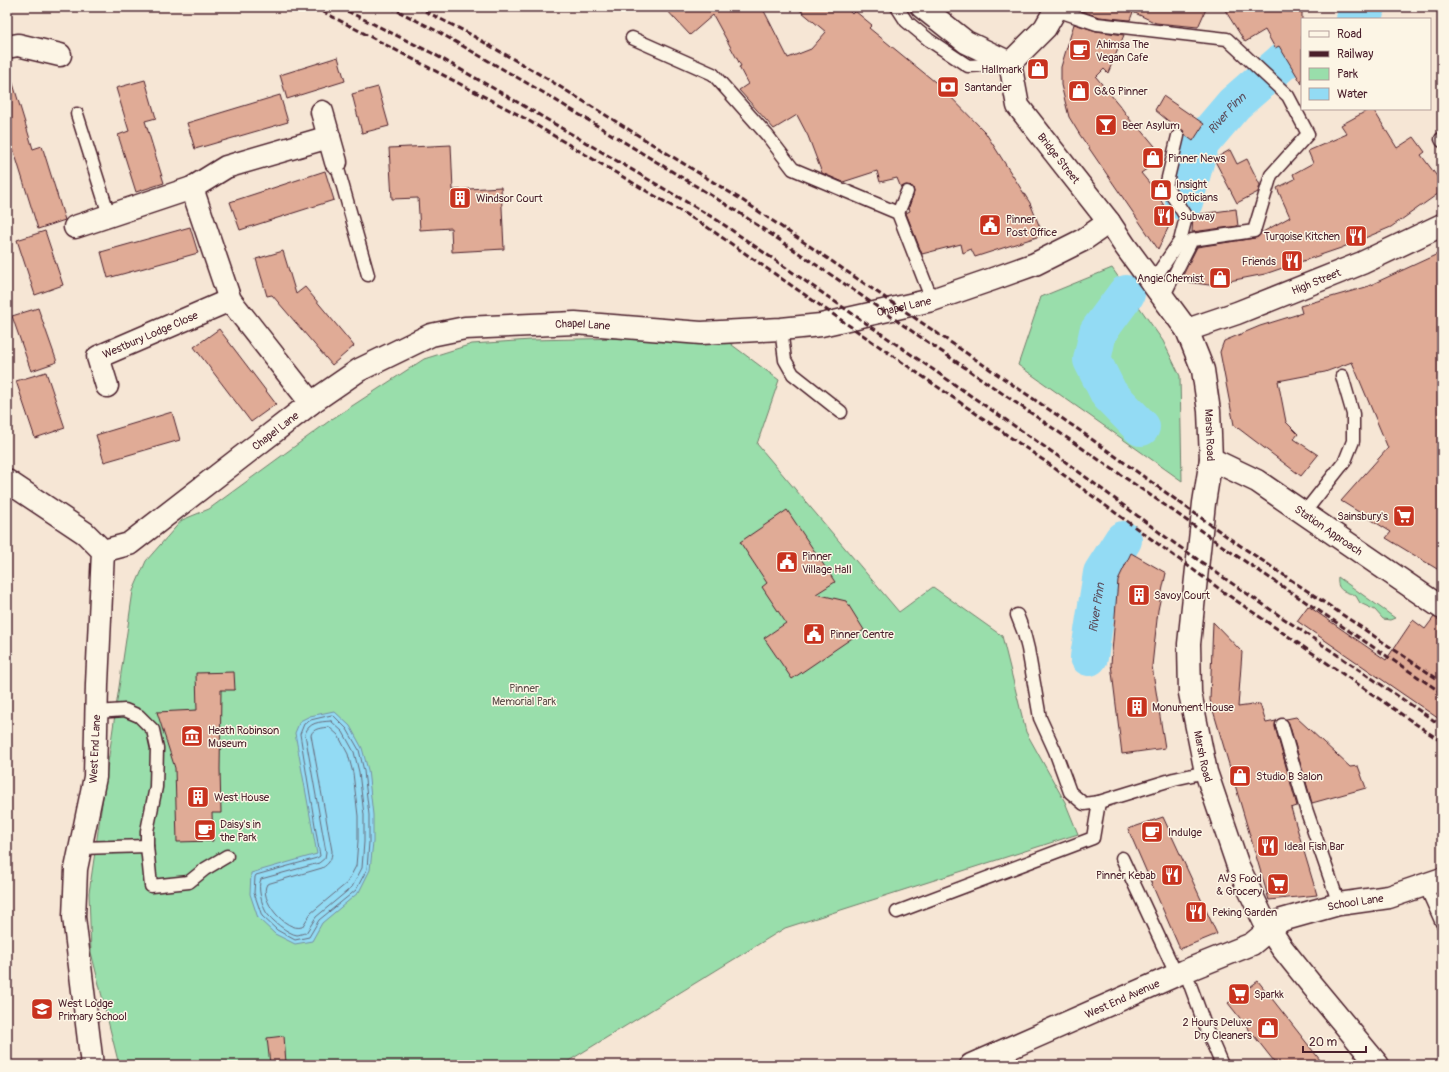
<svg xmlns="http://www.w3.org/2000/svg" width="1449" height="1072" viewBox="0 0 1449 1072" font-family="Pangolin,sans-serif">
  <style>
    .green { fill: #99deab; stroke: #727e6b }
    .water { fill: #93dbf4; stroke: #7690a4 }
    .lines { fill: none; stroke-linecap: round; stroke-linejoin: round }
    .shore { stroke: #676a7b; stroke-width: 1 }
    .river { stroke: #93dbf4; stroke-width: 38 }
    .building { fill: #e0ab96; stroke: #4a1f2b }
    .lane-casing { stroke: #4a1f2b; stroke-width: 15 }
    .street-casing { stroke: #4a1f2b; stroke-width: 25 }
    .secondary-casing { stroke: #4a1f2b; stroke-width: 25 }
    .lane { stroke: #fcf5e5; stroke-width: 12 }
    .street { stroke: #fcf5e5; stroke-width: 22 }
    .secondary { stroke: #fcf5e5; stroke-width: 22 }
    .rail { stroke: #4a1f2b; stroke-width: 3; stroke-dasharray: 6 3; stroke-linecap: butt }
    .labels { text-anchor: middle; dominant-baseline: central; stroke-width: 3; stroke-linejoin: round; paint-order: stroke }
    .poi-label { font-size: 11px; fill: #4a1f2b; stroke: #fcf5e5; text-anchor: start }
    .street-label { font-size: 11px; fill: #4a1f2b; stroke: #fcf5e5 }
    .park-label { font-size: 11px; fill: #5e4f4b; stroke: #fcf5e5 }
    .water-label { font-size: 12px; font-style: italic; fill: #5c4e5d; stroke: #fcf5e5 }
  </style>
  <rect width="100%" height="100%" fill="#f6e6d5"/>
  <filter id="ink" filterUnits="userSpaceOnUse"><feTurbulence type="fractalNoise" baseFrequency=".025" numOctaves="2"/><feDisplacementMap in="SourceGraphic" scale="8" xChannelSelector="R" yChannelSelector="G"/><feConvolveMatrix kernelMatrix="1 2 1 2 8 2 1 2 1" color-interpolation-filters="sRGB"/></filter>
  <g filter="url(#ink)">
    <!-- green -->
    <g class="green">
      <path d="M1112,268L1163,341L1180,376L1182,481L1018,365L1041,297Z"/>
      <path d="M720,336L779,380L757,444L899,612L933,587L1002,636L1026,732L1065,802L1078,834L785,928L562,1065H119L91,952L89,893L133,591L146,561L182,520L209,509L332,419L424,359L472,344L531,340Z"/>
      <path d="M1338,577L1395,618L1390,620L1383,619L1375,610L1360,603L1356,596C1347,591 1336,593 1338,577Z"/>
    </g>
    <!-- water -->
    <path class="water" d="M334,711L350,726L362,748L368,770L373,815V842L370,870L359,892L322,923L312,941L295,944L275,934L258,918L250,894L251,873L317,854L295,733L300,721L310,716Z"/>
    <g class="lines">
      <!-- shore -->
      <g class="shore">
        <path d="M333,715L347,729L359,750L364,771L369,815V842L367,869L356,890L319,920L309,937L295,940L277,930L262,916L254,893L255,877L256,875L317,858L320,856L300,734L304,724L311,720Z"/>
        <path d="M331,721L343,732L354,752L359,772L364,815V842L362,868L352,887L316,917L306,933C303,933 299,935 297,935C288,934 270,919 266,912C262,905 257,887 261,879L319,863L325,858L326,852L305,734C309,722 319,722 331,721Z"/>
        <path d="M329,727L338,735L348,754L353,773L358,816V841L356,866L347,883L311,913L302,927C286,932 258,899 267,884L322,868C329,864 332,859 332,851L311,735C313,728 322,728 329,727Z"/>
      </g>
      <!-- river -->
      <g class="river">
        <path d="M1355,19L1367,7"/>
        <path id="s1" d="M1184,202L1200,144L1234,104L1302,45"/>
        <path d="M1126,294L1098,332L1092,360L1109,394L1141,427"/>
        <path id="s2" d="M1089,657L1102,573L1123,540"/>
      </g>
    </g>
    <!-- building -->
    <g class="building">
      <path d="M664,7H762L788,58L811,49L826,32L796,7H845L852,14L855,11L872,25L869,28L940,86L985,132L1030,203L1043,235L975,257L971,249L963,253L961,244L922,254L906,213L910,211L909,207L914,192L913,187L906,185L901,188L897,178L880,182L877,171L843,182L822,173L808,136L797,115L774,129L739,90L748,84L739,67L741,66L713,15L690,35Z"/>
      <path d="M1080,7H1207L1198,27L1156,23L1133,12L1130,20L1099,17L1079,10Z"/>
      <path d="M1223,7H1302V84L1279,46L1275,48L1265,30L1245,42Z"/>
      <path d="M1074,24L1096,31L1124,35L1108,73L1104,69L1096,77L1120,106L1137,129L1139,127L1164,157L1141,173L1155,190L1172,220L1158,249L1080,135L1069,117L1061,85V67Z"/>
      <path d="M338,57L345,81L287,99L280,75Z"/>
      <path d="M11,77L33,149L42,146L65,220L38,229L13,148L7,150V78Z"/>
      <path d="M145,80L156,118L145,121L164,183L136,192L118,135L129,131L116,88Z"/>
      <path d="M378,87L389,126L362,133L352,94Z"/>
      <path d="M280,95L288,122L195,149L187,123Z"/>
      <path d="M1163,96L1204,124L1193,141L1185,135L1183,130L1178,129L1155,110Z"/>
      <path d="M1370,109H1373L1397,148L1414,137L1425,152L1421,155L1442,183V191L1391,227L1341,248L1265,274L1209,285L1180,281L1197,247L1255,238L1259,236L1261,233L1290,217L1277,188L1295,179L1293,174L1313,163L1308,151L1347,134L1341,125Z"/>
      <path d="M451,145L453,190L501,187L504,249L452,252L451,228L420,230L418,198L392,199L389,148Z"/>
      <path d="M1230,150L1237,164L1247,159L1260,185L1258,192L1237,203L1214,159Z"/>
      <path d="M325,171L334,200L240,230L230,202Z"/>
      <path d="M1236,209L1238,226L1192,232L1193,215Z"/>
      <path d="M190,227L198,253L108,278L101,252Z"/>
      <path d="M45,231L63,285L35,295L17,240Z"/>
      <path d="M283,251L296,294L305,287L354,346L332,365L272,295L267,296L256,259Z"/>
      <path d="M1442,252V572L1386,538L1391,532L1341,501L1388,448L1352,362L1325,372L1278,381L1286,422L1298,434L1294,439L1318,455L1301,476L1234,425L1220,352L1224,341L1260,326L1302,313L1300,306L1366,287Z"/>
      <path d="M38,308L57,362L31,371L12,316Z"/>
      <path d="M219,329L276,404L251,422L194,347Z"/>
      <path d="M46,372L65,428L35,438L16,381Z"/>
      <path d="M172,412L180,440L104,462L96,435Z"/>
      <path d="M787,510L835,582L816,594L846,601L864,630L792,679L764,638L786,623L762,587L767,583L740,542Z"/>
      <path d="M1131,553L1166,573L1158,610L1152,666L1165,748L1122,754L1111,664L1118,580Z"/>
      <path d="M1308,606L1386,660L1413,620L1425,629L1434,617L1442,620V721L1297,621Z"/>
      <path d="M1213,622L1242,652L1238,707L1260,704L1266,723L1276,721L1275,727L1297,806L1291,808L1317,895L1269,900L1210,700Z"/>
      <path d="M234,672L235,690H221L220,769L221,813H212L213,841L177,842L175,768L157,712L197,710L196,673Z"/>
      <path d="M1296,717L1350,767L1358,766L1366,788L1312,803L1289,723L1286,719Z"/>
      <path d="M1163,817L1217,934L1180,949L1128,829Z"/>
      <path d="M1258,981L1324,1065H1277L1228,1003Z"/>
      <path d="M284,1036L286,1063L270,1064L267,1038Z"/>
    </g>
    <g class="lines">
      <!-- lane casing -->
      <g class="lane-casing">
        <g id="lane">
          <path d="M897,7L906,21L929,40L968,66L1005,64"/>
          <path d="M1056,10L1097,24L1227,39L1288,96L1308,134L1271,175L1254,231L1192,240L1163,297"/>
          <path d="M632,38L713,74L767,135L793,169L898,213L932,300"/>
          <path d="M77,114L109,215"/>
          <path d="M1441,139L1442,141"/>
          <path d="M336,162L368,275"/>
          <path d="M898,213L907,192"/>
          <path d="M1152,282L1180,241L1186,217L1166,186L1178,136"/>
          <path d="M781,329L785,360L793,374L841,412"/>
          <path d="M1304,513L1345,461L1353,441V414L1342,376"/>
          <path d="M1017,615L1024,633L1028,649L1040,718L1055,751L1070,792L1084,804L1099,802L1174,779L1206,772"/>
          <path d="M97,712L125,710L139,716L153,730L157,748L156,787L147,831V846"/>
          <path d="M1282,725L1306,809L1339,904"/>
          <path d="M81,848L147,846L151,886L189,882L205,869L227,856"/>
          <path d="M1122,858L1177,976"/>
          <path d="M1425,885L1442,923"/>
          <path d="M897,912L1093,838L1099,802"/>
          <path d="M1185,971L1206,1028L1222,1065"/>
        </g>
      </g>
      <!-- street casing -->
      <g class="street-casing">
        <g id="street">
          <path d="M7,47L18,45L60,55"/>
          <path d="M1010,63L1045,28L1057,7"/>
          <path d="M322,112L336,162"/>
          <path d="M192,188L230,300L311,403"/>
          <path d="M75,227L192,188L226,167L329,137"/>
          <path id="s3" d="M107,386L98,357L230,300"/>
          <path id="s4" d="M1211,459L1257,481L1442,608"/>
          <path d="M7,481L85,533L103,551L97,684L95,777L76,869L74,917L92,1065"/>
          <path id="s5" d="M103,551L129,544L311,403L359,370L431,335L465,328L575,323L701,333L781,329L821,325L932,300L993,279L1035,264L1083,240L1109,222"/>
          <path id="s6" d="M971,1065L1185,971L1252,944L1270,929L1282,920L1339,904L1389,897L1442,879"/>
        </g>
      </g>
      <!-- secondary casing -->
      <g class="secondary-casing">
        <g id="secondary">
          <path id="s7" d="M922,7L966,42L1010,63L1018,106L1109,222L1125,246L1187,330L1203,370L1209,411L1211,459L1204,503L1189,644L1190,693L1206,772L1238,866L1264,921L1282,948L1310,983L1378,1065"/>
          <path id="s8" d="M1187,330L1237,313L1362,263L1442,225"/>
        </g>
      </g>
      <!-- lane -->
      <use href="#lane" class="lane"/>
      <!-- street -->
      <use href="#street" class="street"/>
      <!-- secondary -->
      <use href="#secondary" class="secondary"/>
      <!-- rail -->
      <g class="rail">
        <path d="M314,7L519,115L707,227L1046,462L1225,593L1442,742"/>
        <path d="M339,7L432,53L524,106L717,220L1055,454L1167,538L1227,580L1442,726"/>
        <path d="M390,7L435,30L539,90L735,210L849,287L903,325L1169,508L1228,550L1442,693"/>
        <path d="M417,7L468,33L546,78L742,200L1079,430L1229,538L1442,682"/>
      </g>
    </g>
  </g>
  <!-- icons -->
  <defs>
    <g id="cafe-square" transform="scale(1.15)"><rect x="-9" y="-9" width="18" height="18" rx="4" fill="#c8321e" stroke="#fcf5e5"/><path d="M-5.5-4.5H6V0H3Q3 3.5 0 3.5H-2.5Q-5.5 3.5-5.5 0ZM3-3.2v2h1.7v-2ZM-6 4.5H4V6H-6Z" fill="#fff"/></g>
    <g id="shop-square" transform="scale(1.15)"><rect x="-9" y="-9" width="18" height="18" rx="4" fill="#c8321e" stroke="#fcf5e5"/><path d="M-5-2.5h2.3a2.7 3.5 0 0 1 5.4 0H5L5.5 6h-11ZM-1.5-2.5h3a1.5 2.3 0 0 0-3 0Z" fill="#fff"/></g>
    <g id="bank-square" transform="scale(1.15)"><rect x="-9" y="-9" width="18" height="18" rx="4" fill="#c8321e" stroke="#fcf5e5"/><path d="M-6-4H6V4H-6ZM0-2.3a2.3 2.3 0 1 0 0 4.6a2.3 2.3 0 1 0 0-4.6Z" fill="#fff"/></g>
    <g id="bar-square" transform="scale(1.15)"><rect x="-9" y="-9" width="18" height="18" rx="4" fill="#c8321e" stroke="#fcf5e5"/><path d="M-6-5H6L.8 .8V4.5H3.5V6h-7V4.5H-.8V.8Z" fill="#fff"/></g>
    <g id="building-square" transform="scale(1.15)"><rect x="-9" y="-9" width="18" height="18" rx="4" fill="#c8321e" stroke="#fcf5e5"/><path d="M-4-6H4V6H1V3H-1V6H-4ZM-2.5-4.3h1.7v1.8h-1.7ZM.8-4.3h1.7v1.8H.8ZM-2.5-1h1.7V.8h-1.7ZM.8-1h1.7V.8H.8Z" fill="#fff"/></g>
    <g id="restaurant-square" transform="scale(1.15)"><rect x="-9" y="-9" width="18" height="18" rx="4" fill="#c8321e" stroke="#fcf5e5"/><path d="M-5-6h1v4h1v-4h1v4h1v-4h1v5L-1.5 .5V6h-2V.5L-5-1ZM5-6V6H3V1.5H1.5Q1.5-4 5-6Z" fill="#fff"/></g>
    <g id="civic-square" transform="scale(1.15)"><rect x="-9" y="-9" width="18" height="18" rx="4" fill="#c8321e" stroke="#fcf5e5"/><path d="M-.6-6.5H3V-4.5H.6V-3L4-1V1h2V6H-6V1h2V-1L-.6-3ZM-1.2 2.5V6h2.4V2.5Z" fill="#fff"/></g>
    <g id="supermarket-square" transform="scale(1.15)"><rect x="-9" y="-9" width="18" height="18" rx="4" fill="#c8321e" stroke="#fcf5e5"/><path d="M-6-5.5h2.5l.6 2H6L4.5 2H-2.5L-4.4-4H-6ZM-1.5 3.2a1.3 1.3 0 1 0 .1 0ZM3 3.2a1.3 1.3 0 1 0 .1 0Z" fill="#fff"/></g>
    <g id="museum-square" transform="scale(1.15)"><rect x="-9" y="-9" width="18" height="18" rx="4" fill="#c8321e" stroke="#fcf5e5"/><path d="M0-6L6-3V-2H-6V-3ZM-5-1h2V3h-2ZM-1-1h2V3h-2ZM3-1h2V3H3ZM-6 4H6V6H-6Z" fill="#fff"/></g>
    <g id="school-square" transform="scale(1.15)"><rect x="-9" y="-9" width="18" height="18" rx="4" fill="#c8321e" stroke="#fcf5e5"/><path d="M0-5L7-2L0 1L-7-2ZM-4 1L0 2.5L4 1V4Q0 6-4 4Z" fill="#fff"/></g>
  </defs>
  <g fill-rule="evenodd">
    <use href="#cafe-square" x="1080" y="50"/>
    <use href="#shop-square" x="1038" y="69"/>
    <use href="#bank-square" x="948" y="87"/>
    <use href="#shop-square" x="1079" y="91"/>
    <use href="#bar-square" x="1106" y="125"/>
    <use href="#shop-square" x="1153" y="158"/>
    <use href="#shop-square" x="1161" y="190"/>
    <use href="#building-square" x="460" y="198"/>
    <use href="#restaurant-square" x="1164" y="216"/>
    <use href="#civic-square" x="990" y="225"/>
    <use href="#restaurant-square" x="1356" y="236"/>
    <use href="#restaurant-square" x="1292" y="261"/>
    <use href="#shop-square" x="1220" y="278"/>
    <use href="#supermarket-square" x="1404" y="516"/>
    <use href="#civic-square" x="787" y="562"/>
    <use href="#building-square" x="1139" y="595"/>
    <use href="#civic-square" x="814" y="634"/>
    <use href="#building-square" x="1137" y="707"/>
    <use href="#museum-square" x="192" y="736"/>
    <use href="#shop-square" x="1240" y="776"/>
    <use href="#building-square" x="198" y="797"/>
    <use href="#cafe-square" x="205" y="830"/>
    <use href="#cafe-square" x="1152" y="832"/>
    <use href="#restaurant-square" x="1268" y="846"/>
    <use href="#restaurant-square" x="1172" y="875"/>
    <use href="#supermarket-square" x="1278" y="884"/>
    <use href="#restaurant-square" x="1196" y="912"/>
    <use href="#supermarket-square" x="1239" y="994"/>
    <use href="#school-square" x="42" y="1009"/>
    <use href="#shop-square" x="1268" y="1028"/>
  </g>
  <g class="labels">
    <!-- poi labels -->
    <g class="poi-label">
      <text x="1096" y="44">Ahimsa The<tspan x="1096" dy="13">Vegan Cafe</tspan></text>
      <text x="1022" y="69" text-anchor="end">Hallmark</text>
      <text x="964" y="87">Santander</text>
      <text x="1094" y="91">G&amp;G Pinner</text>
      <text x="1122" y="125">Beer Asylum</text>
      <text x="1168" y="158">Pinner News</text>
      <text x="1176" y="184">Insight<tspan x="1176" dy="13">Opticians</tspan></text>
      <text x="476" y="198">Windsor Court</text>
      <text x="1180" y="216">Subway</text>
      <text x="1006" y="219">Pinner<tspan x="1006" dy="13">Post Office</tspan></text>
      <text x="1340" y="236" text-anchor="end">Turqoise Kitchen</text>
      <text x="1276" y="261" text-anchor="end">Friends</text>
      <text x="1204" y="278" text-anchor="end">Angie Chemist</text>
      <text x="1388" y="516" text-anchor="end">Sainsbury's</text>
      <text x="802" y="556">Pinner<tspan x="802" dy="13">Village Hall</tspan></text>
      <text x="1154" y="595">Savoy Court</text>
      <text x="830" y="634">Pinner Centre</text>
      <text x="1152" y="707">Monument House</text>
      <text x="208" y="730">Heath Robinson<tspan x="208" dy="13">Museum</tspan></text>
      <text x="1256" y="776">Studio B Salon</text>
      <text x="214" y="797">West House</text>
      <text x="220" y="824">Daisy's in<tspan x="220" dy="13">the Park</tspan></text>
      <text x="1168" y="832">Indulge</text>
      <text x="1284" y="846">Ideal Fish Bar</text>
      <text x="1156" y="875" text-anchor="end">Pinner Kebab</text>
      <text x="1262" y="878" text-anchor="end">AVS Food<tspan x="1262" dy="13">&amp; Grocery</tspan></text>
      <text x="1212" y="912">Peking Garden</text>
      <text x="1254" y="994">Sparkk</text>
      <text x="58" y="1003">West Lodge<tspan x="58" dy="13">Primary School</tspan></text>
      <text x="1252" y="1022" text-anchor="end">2 Hours Deluxe<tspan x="1252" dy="13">Dry Cleaners</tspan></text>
    </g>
    <!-- street labels -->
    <g class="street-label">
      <text stroke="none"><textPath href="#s7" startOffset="215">Bridge Street</textPath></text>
      <text stroke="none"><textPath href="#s8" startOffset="138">High Street</textPath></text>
      <text stroke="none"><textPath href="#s5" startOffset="872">Chapel Lane</textPath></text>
      <text stroke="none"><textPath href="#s5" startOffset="548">Chapel Lane</textPath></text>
      <text stroke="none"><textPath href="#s3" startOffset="87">Westbury Lodge Close</textPath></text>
      <text stroke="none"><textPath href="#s5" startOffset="212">Chapel Lane</textPath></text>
      <text stroke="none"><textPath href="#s7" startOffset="538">Marsh Road</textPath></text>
      <text stroke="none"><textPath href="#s4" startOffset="138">Station Approach</textPath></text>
      <text transform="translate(95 749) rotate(-87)">West End Lane</text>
      <text stroke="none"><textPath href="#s7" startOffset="862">Marsh Road</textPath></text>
      <text stroke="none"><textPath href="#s6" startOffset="420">School Lane</textPath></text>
      <text stroke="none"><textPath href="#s6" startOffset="165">West End Avenue</textPath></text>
    </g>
    <!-- park labels -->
    <g class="park-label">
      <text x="524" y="688">Pinner<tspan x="524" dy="13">Memorial Park</tspan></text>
    </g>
    <!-- water labels -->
    <g class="water-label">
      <text stroke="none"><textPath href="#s1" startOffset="101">River Pinn</textPath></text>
      <text stroke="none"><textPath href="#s2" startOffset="50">River Pinn</textPath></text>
    </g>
  </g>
  <!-- margin -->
  <rect width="1449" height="1072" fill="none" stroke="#fcf5e5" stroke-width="24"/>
  <rect x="12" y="12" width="1425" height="1048" fill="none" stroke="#4a1f2b" stroke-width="1.5" filter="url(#ink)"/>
  <!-- legend -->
  <rect x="1301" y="18" width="130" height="92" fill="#fcf5e5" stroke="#b59f9b"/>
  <rect x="1309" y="31" width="20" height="6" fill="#fcf5e5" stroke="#b59f9b"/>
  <text x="1337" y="38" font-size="12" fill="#4a1f2b">Road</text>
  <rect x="1309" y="51" width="20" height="6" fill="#4a1f2b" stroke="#b59f9b"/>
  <text x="1337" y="58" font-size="12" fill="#4a1f2b">Railway</text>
  <rect x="1309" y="68" width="20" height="12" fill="#99deab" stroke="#b59f9b"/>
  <text x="1337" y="78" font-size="12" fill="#4a1f2b">Park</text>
  <rect x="1309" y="88" width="20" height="12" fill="#93dbf4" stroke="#b59f9b"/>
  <text x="1337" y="98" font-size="12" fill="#4a1f2b">Water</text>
  <!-- scale -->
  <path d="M1303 1046v6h63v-6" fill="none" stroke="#4a1f2b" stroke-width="2"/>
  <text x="1309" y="1046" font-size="12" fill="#4a1f2b" stroke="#fcf5e5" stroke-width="3" paint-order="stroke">20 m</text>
</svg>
